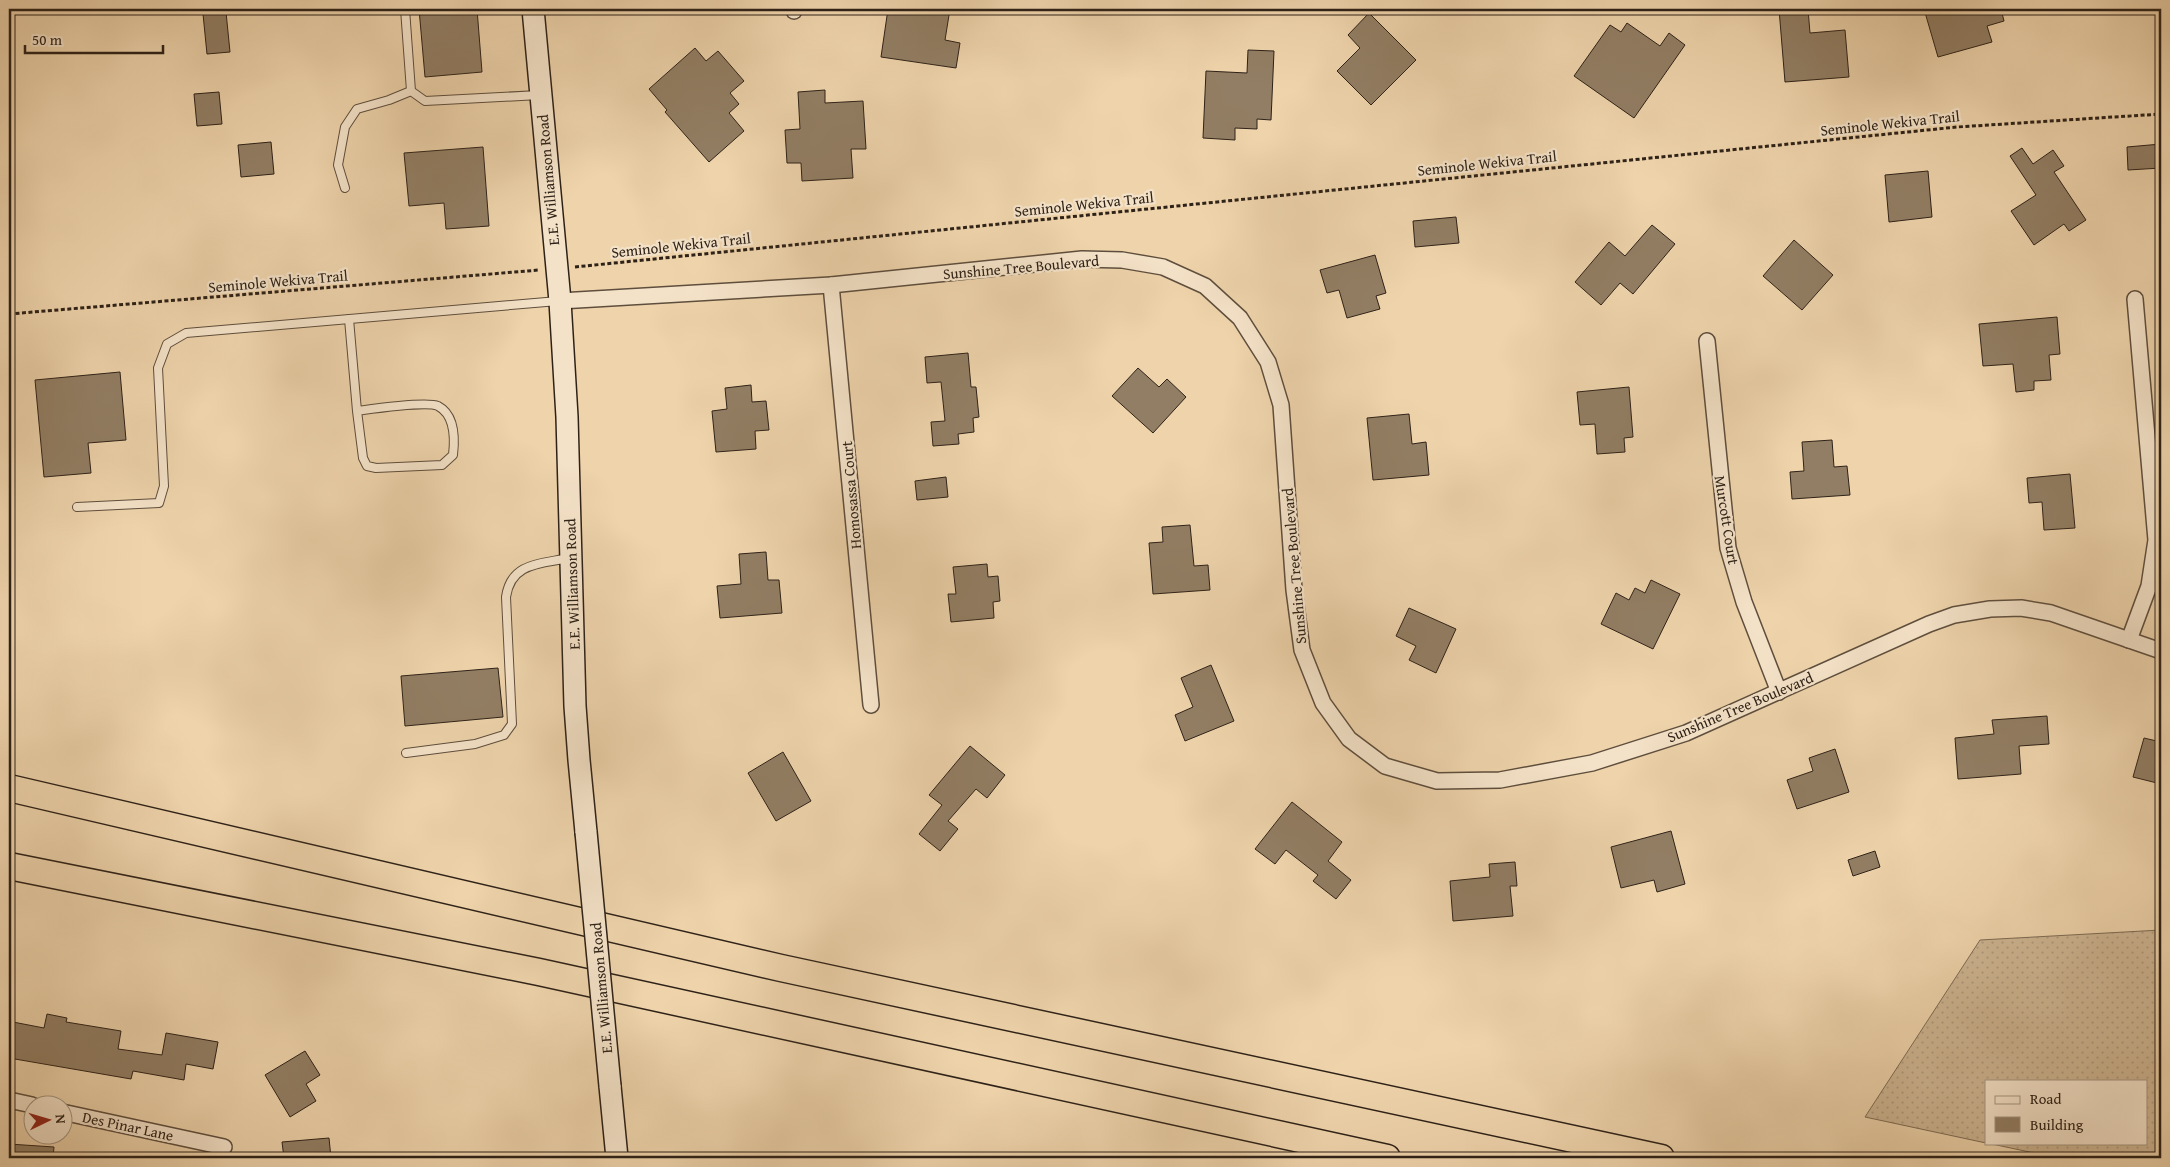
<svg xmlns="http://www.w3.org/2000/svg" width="2170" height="1167" viewBox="0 0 2170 1167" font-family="'Gentium Book Plus',serif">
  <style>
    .grass { fill: url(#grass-dots); stroke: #7e6c55 }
    .building { fill: #927e64; stroke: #2e2218 }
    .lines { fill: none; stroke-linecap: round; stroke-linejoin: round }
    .lane-casing { stroke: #5e4e3d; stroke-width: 10 }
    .street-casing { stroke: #5e4e3d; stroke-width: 18 }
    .secondary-casing { stroke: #2e2218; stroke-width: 24 }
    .highway-casing { stroke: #2e2218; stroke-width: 29 }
    .path { stroke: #2e2218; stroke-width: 3; stroke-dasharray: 4 2.5; stroke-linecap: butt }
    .lane { stroke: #f4e2c8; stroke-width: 8 }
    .street { stroke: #f4e2c8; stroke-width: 15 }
    .secondary { stroke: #f4e2c8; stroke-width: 21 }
    .highway { stroke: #eed3ab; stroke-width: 26 }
    .secondary-bridge-casing { stroke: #2e2218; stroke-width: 24; stroke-linecap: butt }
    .secondary-bridge { stroke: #f4e2c8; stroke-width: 21 }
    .labels { text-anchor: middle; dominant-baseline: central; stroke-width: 4.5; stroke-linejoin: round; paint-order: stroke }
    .street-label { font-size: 15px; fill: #2e2218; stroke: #f4e2c8 }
  </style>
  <defs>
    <pattern id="grass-dots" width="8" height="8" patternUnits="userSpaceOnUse" patternTransform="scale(1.25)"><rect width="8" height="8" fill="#cdb592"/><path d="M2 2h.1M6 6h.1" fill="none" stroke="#b09b7d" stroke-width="1.8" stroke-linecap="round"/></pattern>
  </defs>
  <rect width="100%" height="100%" fill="#eed3ab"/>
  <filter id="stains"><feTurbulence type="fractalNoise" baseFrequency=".004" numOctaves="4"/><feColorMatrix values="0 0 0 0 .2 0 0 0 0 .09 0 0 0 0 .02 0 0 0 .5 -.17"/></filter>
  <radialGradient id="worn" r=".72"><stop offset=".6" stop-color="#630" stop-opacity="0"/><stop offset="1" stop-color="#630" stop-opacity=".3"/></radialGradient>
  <!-- grass -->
  <path class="grass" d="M2161,930V1158H2058L1987,1143H2146V1081H1986V1143L1865,1117L1980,940Z"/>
  <!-- building -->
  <g class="building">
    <path d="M419,9H477L482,72L425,77Z"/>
    <path d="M888,9H950L945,40L960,43L956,68L881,57Z"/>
    <path d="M1779,9H1808L1810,33L1845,30L1849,77L1785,82Z"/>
    <path d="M1924,9H2001L2004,21L1987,26L1992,42L1938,57Z"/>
    <path d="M226,12L230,52L207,54L203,14Z"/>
    <path d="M1369,13L1416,60L1371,105L1337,71L1360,48L1348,35Z"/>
    <path d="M1627,23L1660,46L1669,33L1685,45L1634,118L1574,76L1610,25L1621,32Z"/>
    <path d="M695,48L706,61L718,51L744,81L730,93L739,104L729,113L744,131L709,162L665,112L667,110L649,89Z"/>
    <path d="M1248,50L1274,51L1271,120L1257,119V129L1235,128V140L1203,138L1206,71L1247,73Z"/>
    <path d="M825,90V103L863,101L866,149H851L853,178L802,181L801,163H787L785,130L800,129L798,92Z"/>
    <path d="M219,92L222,124L197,126L194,94Z"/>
    <path d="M271,142L274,174L241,177L238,145Z"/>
    <path d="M2161,144V168L2128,170L2127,147Z"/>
    <path d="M483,147L489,226L446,229L444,203L409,206L404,153Z"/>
    <path d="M2022,148L2033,164L2053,150L2064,166L2054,172L2086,220L2069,231L2064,224L2034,245L2011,211L2036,195L2010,156Z"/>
    <path d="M1928,171L1932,217L1889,222L1885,175Z"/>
    <path d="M1456,217L1459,243L1415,247L1413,221Z"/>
    <path d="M1652,225L1675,244L1633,294L1620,283L1601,305L1575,282L1609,242L1625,256Z"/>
    <path d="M1794,240L1833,275L1802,310L1763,276Z"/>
    <path d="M1375,255L1386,293L1376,296L1380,309L1347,318L1339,290L1327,293L1320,270Z"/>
    <path d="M2057,317L2060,354L2049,355L2051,380L2034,381V390L2016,392L2013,364L1983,366L1979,324Z"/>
    <path d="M968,353L971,387H976L979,417L973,418L974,432L958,434L959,444L933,446L931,422L945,421L941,382L927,383L925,357Z"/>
    <path d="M1138,368L1159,387L1167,379L1186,397L1153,433L1112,396Z"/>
    <path d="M120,372L126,440L88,443L91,473L44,477L35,380Z"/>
    <path d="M751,385L752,402L766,401L769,430L755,431L756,449L716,452L712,411L727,409L725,388Z"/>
    <path d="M1629,387L1633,437L1624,438L1625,452L1597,454L1595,424L1580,425L1577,392Z"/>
    <path d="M1409,414L1412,444L1426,442L1429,475L1373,480L1367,418Z"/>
    <path d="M1832,440L1834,467L1847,466L1850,495L1792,499L1790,472L1804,471L1802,442Z"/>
    <path d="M2070,474L2075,528L2044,530L2042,502L2029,503L2027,478Z"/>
    <path d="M946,477L948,497L917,500L915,481Z"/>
    <path d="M1190,525L1194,566L1208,565L1210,590L1153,594L1149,543L1163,542L1162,527Z"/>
    <path d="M766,552L768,580H779L782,613L720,618L717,586L741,584L739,554Z"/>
    <path d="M987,564L988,577L998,576L1000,601L993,602L994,618L951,622L948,594H956L953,567Z"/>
    <path d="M1651,580L1680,594L1653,649L1601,624L1616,593L1629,600L1635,588L1645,593Z"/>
    <path d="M1409,608L1456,629L1436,673L1409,660L1416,646L1396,636Z"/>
    <path d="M1211,665L1234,721L1185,741L1175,715L1193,707L1181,678Z"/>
    <path d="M498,668L503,717L405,726L401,676Z"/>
    <path d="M2047,716L2049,744L2019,746L2021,774L1958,779L1955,738L1994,734L1992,720Z"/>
    <path d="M2144,738L2161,742V784L2133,777Z"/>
    <path d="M970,746L1005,775L987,798L976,789L948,821L958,829L940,851L919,834L942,805L929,795Z"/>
    <path d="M1835,749L1849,792L1797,809L1787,780L1813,771L1809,758Z"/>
    <path d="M783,752L811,801L776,821L748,773Z"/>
    <path d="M1292,802L1342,842L1328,861L1351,880L1336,899L1313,881L1318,875L1286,850L1275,864L1255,849Z"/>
    <path d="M1671,831L1685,884L1657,892L1654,880L1621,888L1611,847Z"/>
    <path d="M1875,851L1880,867L1853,876L1848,860Z"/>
    <path d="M1515,862L1517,886H1510L1513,916L1453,921L1450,881L1490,877L1489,864Z"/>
    <path d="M47,1014L67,1018L66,1022L121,1031L118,1049L162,1055L166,1033L218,1042L213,1069L186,1064L184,1080L133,1071L131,1079L9,1058L13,1022L44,1028Z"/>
    <path d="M305,1051L320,1075L306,1084L316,1101L290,1117L265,1075Z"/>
    <path d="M329,1138L331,1158H284L282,1142Z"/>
    <path d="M9,1144L54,1147L53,1158H9Z"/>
  </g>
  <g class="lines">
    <!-- lane casing -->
    <g class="lane-casing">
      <g id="lane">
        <path d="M405,9L411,91L425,101L539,95"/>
        <path d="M345,188L338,165L345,127L357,109L389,100L411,91"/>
        <path d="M349,319L357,411L363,458L367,466L376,468L442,465L453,455C455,438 455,415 438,406C426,401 372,409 357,411"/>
        <path d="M77,507L159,503L164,486L158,368L167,344L186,333L558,301"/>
        <path d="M406,753L475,744L504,735L512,724L506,597C511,562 541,564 569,558"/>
      </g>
    </g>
    <!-- street casing -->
    <g class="street-casing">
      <g id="street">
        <path d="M794,9V11"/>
        <path d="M831,285L871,705"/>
        <path d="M560,301L831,285L1082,259L1122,260L1163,267L1205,286L1240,318L1268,362L1281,405L1294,590L1302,650L1323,703L1349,739L1385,766L1437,781L1500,780L1592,763L1686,733L1929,624L1954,615L1990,609L2021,608L2051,613L2161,651"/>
        <path d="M1707,341L1728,548L1744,602L1779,692"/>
        <path d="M2129,640L2149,586L2156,540L2135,299"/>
        <path d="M9,1100L32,1105"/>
        <path d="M62,1112L224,1147"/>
      </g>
    </g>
    <!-- secondary casing -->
    <g class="secondary-casing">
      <g id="secondary">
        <path d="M533,9L560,301L567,417L575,706L579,760L586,832"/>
        <path d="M610,1086L617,1158"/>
      </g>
    </g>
    <!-- highway casing -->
    <g class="highway-casing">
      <g id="highway">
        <path d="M9,788L781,968L1661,1158"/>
        <path d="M9,866L539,972L1387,1158"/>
      </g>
    </g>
    <!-- path -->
    <g class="path">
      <path d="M575,267L1957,127L2161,114"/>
      <path d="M9,314L539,270"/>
    </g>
    <!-- lane -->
    <use href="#lane" class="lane"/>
    <!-- street -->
    <use href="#street" class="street"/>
    <!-- secondary -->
    <use href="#secondary" class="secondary"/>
    <!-- highway -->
    <use href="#highway" class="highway"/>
    <!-- secondary-bridge casing -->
    <g class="secondary-bridge-casing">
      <path id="secondary-bridge" d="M586,832L610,1086"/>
    </g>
    <!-- secondary-bridge -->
    <use href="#secondary-bridge" class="secondary-bridge"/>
  </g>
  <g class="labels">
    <!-- street labels -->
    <g class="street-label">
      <text transform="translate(1890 123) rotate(-6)">Seminole Wekiva Trail</text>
      <text transform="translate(1487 163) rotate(-6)">Seminole Wekiva Trail</text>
      <text transform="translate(548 180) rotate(-95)">E.E. Williamson Road</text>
      <text transform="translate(1084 204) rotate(-6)">Seminole Wekiva Trail</text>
      <text transform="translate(681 245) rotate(-6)">Seminole Wekiva Trail</text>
      <text transform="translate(1021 267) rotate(-5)">Sunshine Tree Boulevard</text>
      <text transform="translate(278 281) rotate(-5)">Seminole Wekiva Trail</text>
      <text transform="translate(851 495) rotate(-95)">Homosassa Court</text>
      <text transform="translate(1727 520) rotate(81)">Murcott Court</text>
      <text transform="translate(1294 566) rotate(-95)">Sunshine Tree Boulevard</text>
      <text transform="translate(572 584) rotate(-92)">E.E. Williamson Road</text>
      <text transform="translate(1740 707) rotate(-23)">Sunshine Tree Boulevard</text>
      <text transform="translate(601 988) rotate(-95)">E.E. Williamson Road</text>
      <text transform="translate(128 1126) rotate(12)">Des Pinar Lane</text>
    </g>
  </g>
  <!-- margin -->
  <rect width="2170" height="1167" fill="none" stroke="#eed3ab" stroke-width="30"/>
  <rect x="10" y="10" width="2150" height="1147" fill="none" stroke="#2e2218" stroke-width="2.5"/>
  <rect x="15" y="15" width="2140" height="1137" fill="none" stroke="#2e2218"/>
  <!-- legend -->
  <rect x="1985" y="1080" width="162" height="65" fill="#f4e2c8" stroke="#a59582"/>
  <rect x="1995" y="1096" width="25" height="8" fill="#f4e2c8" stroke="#a59582"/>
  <text x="2030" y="1104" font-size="15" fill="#2e2218">Road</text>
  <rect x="1995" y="1117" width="25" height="15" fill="#927e64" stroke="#a59582"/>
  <text x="2030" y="1130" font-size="15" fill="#2e2218">Building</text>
  <!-- north arrow -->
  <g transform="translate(48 1120) rotate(85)"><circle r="24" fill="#f4e2c8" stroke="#a59582"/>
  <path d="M0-4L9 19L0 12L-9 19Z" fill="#8f2418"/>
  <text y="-8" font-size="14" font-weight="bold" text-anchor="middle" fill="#2e2218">N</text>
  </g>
  <!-- scale -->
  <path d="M25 45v8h138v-8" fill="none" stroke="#2e2218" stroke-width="2.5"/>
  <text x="32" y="45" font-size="15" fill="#2e2218" stroke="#f4e2c8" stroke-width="4" paint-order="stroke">50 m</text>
  <rect width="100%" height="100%" filter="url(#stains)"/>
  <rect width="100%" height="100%" fill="url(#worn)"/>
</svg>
